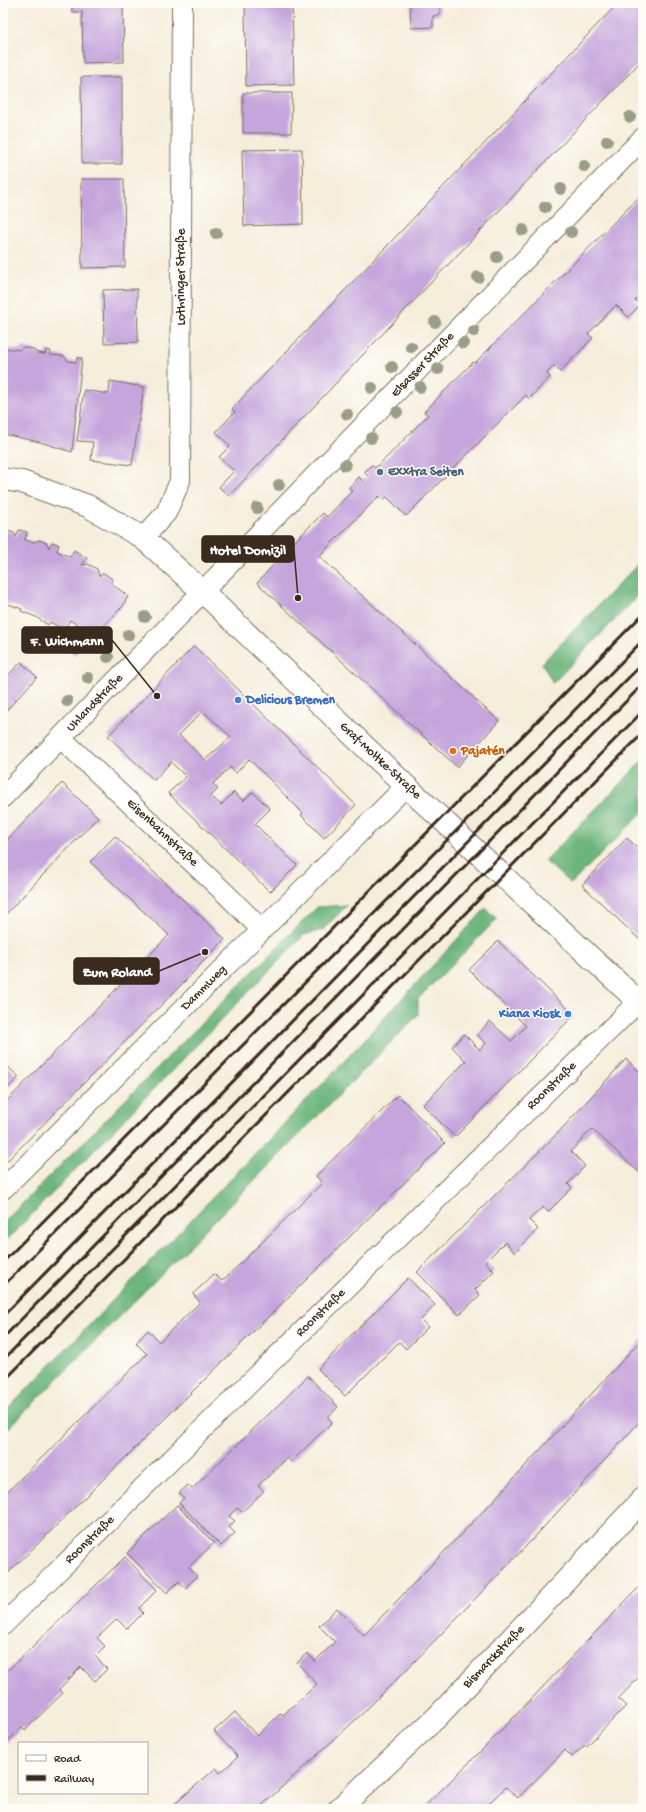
<svg xmlns="http://www.w3.org/2000/svg" width="646" height="1812" viewBox="0 0 646 1812" font-family="'Gochi Hand',sans-serif">
  <style>
    .forest { fill: #6cb57c; stroke: #54704d }
    .building { fill: #c5a5dc; fill-rule: evenodd }
    .lines { fill: none; stroke-linecap: round; stroke-linejoin: round }
    .street-casing { stroke: #7c6f60; stroke-width: 22 }
    .secondary-casing { stroke: #7c6f60; stroke-width: 24 }
    .primary-casing { stroke: #7c6f60; stroke-width: 24 }
    .street { stroke: #fff; stroke-width: 20 }
    .secondary { stroke: #fff; stroke-width: 22 }
    .primary { stroke: #fff; stroke-width: 22 }
    .rail { stroke: #3b2a1e; stroke-width: 3 }
    .tree { fill: #9b9e86 }
    .service-dot { fill: #5c6f8a; stroke: #fdfcf7; stroke-width: 1.5 }
    .shop-dot { fill: #3f7fe0; stroke: #fdfcf7; stroke-width: 1.5 }
    .food-dot { fill: #e8710a; stroke: #fdfcf7; stroke-width: 1.5 }
    .labels { text-anchor: middle; dominant-baseline: central; stroke-width: 3; stroke-linejoin: round; paint-order: stroke }
    .street-label { font-size: 13px; fill: #3b2a1e; stroke: #fdfcf7 }
    .service-label { font-size: 13px; font-weight: bold; fill: #4e5e75; stroke: #fdfcf7; text-anchor: start }
    .shop-label { font-size: 13px; font-weight: bold; fill: #366cbe; stroke: #fdfcf7; text-anchor: start }
    .food-label { font-size: 13px; font-weight: bold; fill: #c56008; stroke: #fdfcf7; text-anchor: start }
    .leader { fill: none; stroke: #3b2a1e; stroke-width: 1.5 }
    .callout-dot { fill: #3b2a1e; stroke: #fdfcf7; stroke-width: 1.5 }
    .callout { fill: #3b2a1e; stroke: #3b2a1e; stroke-width: 1.5 }
    .callout-label { font-size: 14px; text-anchor: middle; font-weight: bold; fill: #fff }
  </style>
  <rect width="100%" height="100%" fill="#fdfcf7"/>
  <filter id="ink" filterUnits="userSpaceOnUse"><feTurbulence type="fractalNoise" baseFrequency=".025" numOctaves="2"/><feDisplacementMap in="SourceGraphic" scale="8" xChannelSelector="R" yChannelSelector="G"/><feConvolveMatrix kernelMatrix="1 2 1 2 8 2 1 2 1" color-interpolation-filters="sRGB"/></filter>
  <filter id="wash" filterUnits="userSpaceOnUse"><feTurbulence type="fractalNoise" baseFrequency=".012" numOctaves="4" result="noise"/><feDisplacementMap in="SourceGraphic" scale="16" xChannelSelector="R" yChannelSelector="G"/><feGaussianBlur stdDeviation="0.9" result="paint"/><feColorMatrix in="noise" values="0 0 0 0 0 0 0 0 0 0 0 0 0 0 0 0 0 1.4 0 .05"/><feComposite in="paint" operator="in"/></filter>
  <g filter="url(#wash)">
    <rect width="100%" height="100%" fill="#f5eedb"/>
    <!-- forest -->
    <g class="forest">
      <path d="M643,559V591L553,683L542,663Z"/>
      <path d="M643,760V812L571,884L545,861Z"/>
      <path d="M347,905L323,930L304,935L3,1244V1223L317,907Z"/>
      <path d="M486,908L497,919L418,999V1015L3,1434V1414L337,1069Z"/>
    </g>
    <g id="blocks">
      <!-- building -->
      <g class="building">
        <path d="M72,3H123L124,62L83,63L82,12H72Z"/>
        <path d="M245,3H292L294,85L246,86Z"/>
        <path d="M410,3H440V15L433,16V27L411,28Z"/>
        <path d="M618,3H643V59L229,496L219,487L234,471L219,457L230,446L216,432L235,412L232,409Z"/>
        <path d="M81,77H122V164H82Z"/>
        <path d="M243,93H292L291,133H243Z"/>
        <path d="M302,149L303,224L244,226L242,150Z"/>
        <path d="M81,179H124L125,267L82,268Z"/>
        <path d="M643,193V278L641,280L643,282V292L635,300L640,305L628,317L616,305L588,334L593,338L560,372L554,366L547,373L550,377L529,399L526,395L406,516L387,497L383,500L379,496L319,556L499,721L457,767L257,583L299,537L323,513L327,517L352,491L349,488L359,477L363,481L368,476L364,472L372,465L375,468L388,456L428,415L424,412L473,362L475,363L484,354Z"/>
        <path d="M137,289L138,342L104,343L103,290Z"/>
        <path d="M23,347L33,349L37,353L46,354V350L51,351L50,355L64,356L68,361L76,362L77,358H82L72,452L40,442L3,434V348L20,350Z"/>
        <path d="M110,381L144,387L132,465L91,460L93,442L77,441L84,390L109,394Z"/>
        <path d="M5,530L14,533L16,537L19,530L27,532L25,540L34,542L39,540L47,543L49,548L52,542L59,545L57,551L70,557L74,550L87,558L82,565L88,564L97,569L99,576L104,573L112,579V584L128,596L123,606L75,655L61,642L78,625L70,620L64,630L50,622L48,625L36,617L21,611L22,609L3,602V532Z"/>
        <path d="M194,646L356,805L324,838L301,815L303,813L249,759L236,773L230,767L213,784L218,789L211,796L221,805L234,792L243,801L253,792L270,809L255,824L297,865L270,892L168,793L186,777L171,762L154,780L108,736ZM203,711L231,737L205,760L179,735Z"/>
        <path d="M21,662L37,677L3,714V681Z"/>
        <path d="M62,783L98,817L3,917V844Z"/>
        <path d="M115,836L225,939L185,981L3,1165V1105L169,935L90,862Z"/>
        <path d="M627,838L643,853V862L640,865L643,868V943L582,885Z"/>
        <path d="M498,941L574,1015L455,1137L423,1105L466,1061L452,1047L464,1034L480,1050L486,1043L477,1035L490,1021L511,1041L526,1026L469,970Z"/>
        <path d="M626,1059L643,1075V1176L592,1129L571,1151L585,1166L568,1184L572,1188L548,1212L543,1207L529,1220L538,1229L515,1253L505,1242L485,1262L494,1271L475,1290L480,1295L459,1315L417,1272L556,1135Z"/>
        <path d="M3,1062L19,1077L3,1093Z"/>
        <path d="M398,1095L445,1143L3,1578V1496L147,1354L136,1343L148,1330L159,1342L200,1302L193,1294L214,1274L222,1281L241,1263L322,1183L316,1176Z"/>
        <path d="M408,1278L435,1305L421,1320L428,1327L406,1349L399,1342L345,1396L318,1369Z"/>
        <path d="M643,1338V1418L531,1541L413,1663L363,1713L258,1809H169L216,1768L220,1773L238,1757L214,1731L235,1712L257,1736L281,1713L283,1715L317,1684L297,1663L307,1653L315,1661L335,1642L319,1626L337,1608L364,1635L491,1503Z"/>
        <path d="M308,1376L338,1407L328,1417L332,1422L291,1462L287,1458L258,1486L264,1491L242,1512L237,1508L229,1516L235,1521L229,1527L235,1533L221,1546L179,1503L184,1498L179,1493L188,1485L192,1489Z"/>
        <path d="M177,1505L214,1543L189,1567L197,1576L185,1588L179,1581L167,1593L127,1553Z"/>
        <path d="M125,1557L157,1590L139,1608L143,1613L127,1629L117,1619L97,1638L105,1646L95,1656L107,1669L95,1681L81,1667L59,1689L63,1693L25,1730L22,1727L3,1746V1675Z"/>
        <path d="M643,1583V1673L618,1699L626,1706L587,1746L585,1745L572,1757L565,1750L518,1798L506,1787L487,1805L490,1809H422L487,1745Z"/>
      </g>
    </g>
  </g>
  <g filter="url(#ink)">
    <use href="#blocks" fill-opacity="0" stroke="#7c6f60" stroke-width="1"/>
    <g class="lines">
      <!-- street casing -->
      <g class="street-casing">
        <g id="street">
          <path d="M143,538L166,513L180,481L182,3"/>
          <path d="M61,738L226,894L262,930"/>
          <path d="M3,797L643,138"/>
          <path d="M3,1189L406,786"/>
          <path d="M3,1625L639,1001"/>
        </g>
      </g>
      <!-- secondary casing -->
      <g class="secondary-casing">
        <path id="secondary" d="M3,479L22,482L88,506L143,538L203,592L406,786L643,1006"/>
      </g>
      <!-- primary casing -->
      <g class="primary-casing">
        <path id="primary" d="M339,1809L438,1716L643,1499"/>
      </g>
      <!-- street -->
      <use href="#street" class="street"/>
      <!-- secondary -->
      <use href="#secondary" class="secondary"/>
      <!-- primary -->
      <use href="#primary" class="primary"/>
      <!-- rail -->
      <g class="rail">
        <path d="M3,1262L643,614"/>
        <path d="M3,1286L481,806L643,640"/>
        <path d="M3,1316L643,663"/>
        <path d="M3,1338L643,684"/>
        <path d="M3,1360L643,711"/>
        <path d="M3,1382L643,733"/>
      </g>
    </g>
    <!-- trees -->
    <g class="tree">
      <circle cx="630" cy="117" r="6"/>
      <circle cx="607" cy="141" r="6"/>
      <circle cx="584" cy="166" r="6"/>
      <circle cx="561" cy="189" r="6"/>
      <circle cx="545" cy="207" r="6"/>
      <circle cx="523" cy="230" r="6"/>
      <circle cx="571" cy="232" r="6"/>
      <circle cx="216" cy="233" r="6"/>
      <circle cx="497" cy="257" r="6"/>
      <circle cx="478" cy="277" r="6"/>
      <circle cx="435" cy="322" r="6"/>
      <circle cx="474" cy="331" r="6"/>
      <circle cx="463" cy="343" r="6"/>
      <circle cx="411" cy="347" r="6"/>
      <circle cx="392" cy="367" r="6"/>
      <circle cx="438" cy="369" r="6"/>
      <circle cx="420" cy="387" r="6"/>
      <circle cx="372" cy="388" r="6"/>
      <circle cx="397" cy="412" r="6"/>
      <circle cx="347" cy="414" r="6"/>
      <circle cx="371" cy="438" r="6"/>
      <circle cx="345" cy="465" r="6"/>
      <circle cx="279" cy="485" r="6"/>
      <circle cx="257" cy="508" r="6"/>
      <circle cx="145" cy="617" r="6"/>
      <circle cx="128" cy="635" r="6"/>
      <circle cx="108" cy="657" r="6"/>
      <circle cx="88" cy="678" r="6"/>
      <circle cx="67" cy="701" r="6"/>
    </g>
  </g>
  <!-- markers -->
  <circle class="service-dot" cx="380" cy="472" r="4"/>
  <g class="shop-dot">
    <circle cx="238" cy="700" r="4"/>
    <circle cx="568" cy="1014" r="4"/>
  </g>
  <circle class="food-dot" cx="453" cy="751" r="4"/>
  <g class="labels">
    <!-- street labels -->
    <g class="street-label">
      <text transform="translate(181 277) rotate(-90)">Lothringer Straße</text>
      <text transform="translate(423 365) rotate(-46)">Elsasser Straße</text>
      <text transform="translate(95 703) rotate(-46)">Uhlandstraße</text>
      <text transform="translate(380 761) rotate(43)">Graf-Moltke-Straße</text>
      <text transform="translate(162 833) rotate(43)">Eisenbahnstraße</text>
      <text transform="translate(204 988) rotate(-45)">Dammweg</text>
      <text transform="translate(552 1086) rotate(-44)">Roonstraße</text>
      <text transform="translate(321 1313) rotate(-44)">Roonstraße</text>
      <text transform="translate(90 1540) rotate(-44)">Roonstraße</text>
      <text transform="translate(494 1657) rotate(-46)">Bismarckstraße</text>
    </g>
    <!-- service labels -->
    <g class="service-label">
      <text x="388" y="472">Exxtra Seiten</text>
    </g>
    <!-- shop labels -->
    <g class="shop-label">
      <text x="246" y="700">Delicious Bremen</text>
      <text x="560" y="1014" text-anchor="end">Kiana Kiosk</text>
    </g>
    <!-- food labels -->
    <g class="food-label">
      <text x="461" y="751">Pajatén</text>
    </g>
  </g>
  <!-- callouts -->
  <path class="leader" d="M298 598L294 549M157 696L112 640M205 952L159 971"/>
  <g class="callout-dot">
    <circle cx="298" cy="598" r="4"/>
    <circle cx="157" cy="696" r="4"/>
    <circle cx="205" cy="952" r="4"/>
  </g>
  <g class="callout">
    <rect x="202" y="536" width="92" height="26" rx="4"/>
    <rect x="22" y="627" width="90" height="26" rx="4"/>
    <rect x="74" y="958" width="85" height="26" rx="4"/>
  </g>
  <g class="callout-label">
    <text x="248" y="554">Hotel Domizil</text>
    <text x="67" y="645">F. Wichmann</text>
    <text x="117" y="976">Zum Roland</text>
  </g>
  <!-- margin -->
  <rect width="646" height="1812" fill="none" stroke="#fdfcf7" stroke-width="16"/>
  <!-- legend -->
  <rect x="18" y="1742" width="130" height="52" fill="#fdfcf7" stroke="#afa8a0"/>
  <rect x="26" y="1755" width="20" height="6" fill="#ffffff" stroke="#afa8a0"/>
  <text x="54" y="1762" font-size="12" fill="#3b2a1e">Road</text>
  <rect x="26" y="1775" width="20" height="6" fill="#3b2a1e" stroke="#afa8a0"/>
  <text x="54" y="1782" font-size="12" fill="#3b2a1e">Railway</text>
</svg>
